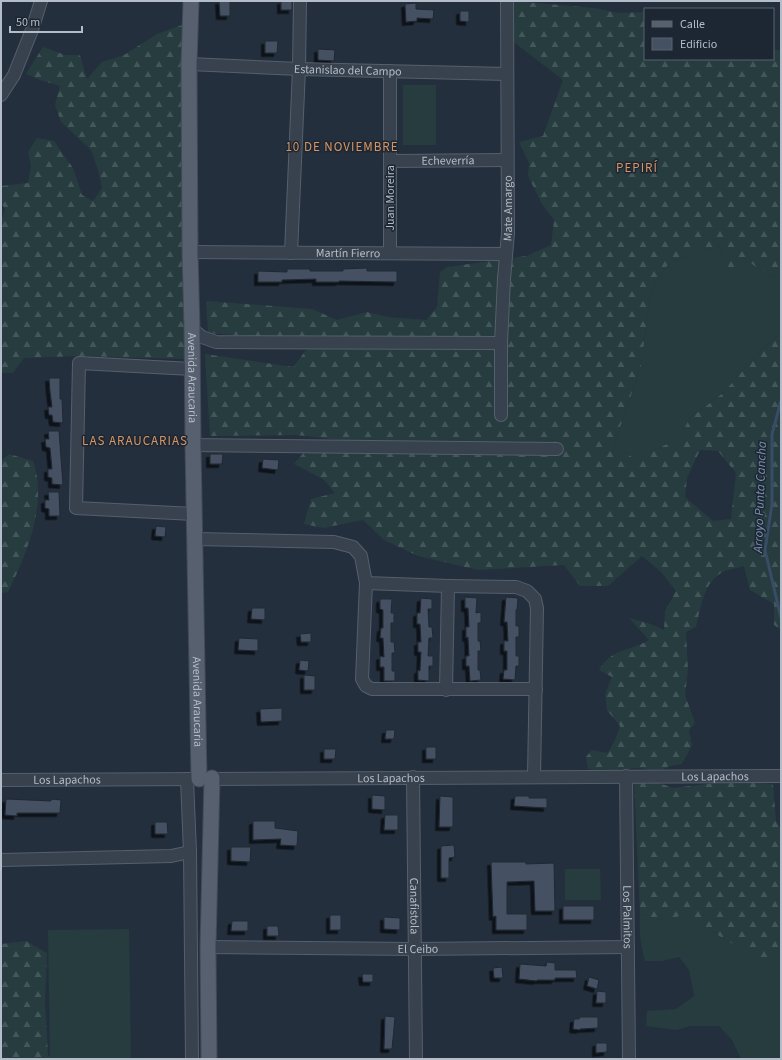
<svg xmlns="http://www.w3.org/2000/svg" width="782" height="1060" viewBox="0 0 782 1060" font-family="'Source Sans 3',sans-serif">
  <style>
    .grass { fill: #263c3f }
    .forest { fill: url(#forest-firs); fill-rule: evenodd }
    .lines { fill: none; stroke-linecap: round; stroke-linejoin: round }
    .stream { stroke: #394c67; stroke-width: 3 }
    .building { fill: #455162; stroke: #1f2835; filter: url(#shadow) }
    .minor-casing { stroke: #565f6c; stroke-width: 14 }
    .major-casing { stroke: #414a57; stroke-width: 17 }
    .minor { stroke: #38414e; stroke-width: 12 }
    .major { stroke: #56606e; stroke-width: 15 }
    .labels { text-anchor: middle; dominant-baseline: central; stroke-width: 3; stroke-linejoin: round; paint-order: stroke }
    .street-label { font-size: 12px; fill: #b4bcc9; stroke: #1d2633 }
    .neighbourhood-label { font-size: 13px; letter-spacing: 1px; fill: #d59563; stroke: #1d2633 }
    .water-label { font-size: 13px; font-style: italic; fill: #7c92b1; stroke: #1d2633 }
  </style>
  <defs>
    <pattern id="forest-firs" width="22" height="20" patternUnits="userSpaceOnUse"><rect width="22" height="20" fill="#263c3f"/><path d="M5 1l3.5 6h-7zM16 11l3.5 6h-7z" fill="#435659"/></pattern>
    <filter id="shadow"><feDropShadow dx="-3.5" dy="3.5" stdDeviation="0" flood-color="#0009"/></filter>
  </defs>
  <rect width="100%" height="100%" fill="#242f3e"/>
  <!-- grass -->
  <g class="grass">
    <rect x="403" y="85" width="33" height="60"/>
    <path d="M719,247L733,276L747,261L774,278L781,277V332L752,360L723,393L690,418L678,439L650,452L638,461L614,445L641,366L651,290L669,263L695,252Z"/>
    <path d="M565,869H600L601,900H565Z"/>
    <path d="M640,914L668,921L681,914L699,923L724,939L781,960V1059H741L732,1040L719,1026H691L676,1030L646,1026L647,1011L676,1009L694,996L689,970L679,957L662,961H645C640,944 639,932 640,914Z"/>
    <path d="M129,929L131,1059H50L48,930Z"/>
  </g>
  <!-- forest -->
  <g class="forest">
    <path d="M513,1L594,8L619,13L645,12V59H773V49L781,51V277L774,278L747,261L733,277L719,247L695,252L669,263L651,290L641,366L614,445L638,461L650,452L678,439L690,418L723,393L752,360L781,332V630L774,625V604L750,590L744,566C738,568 729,569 723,572C703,582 701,608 696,627L686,632L688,670L685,695L695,723L689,730L692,745L682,764L670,766L659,771L639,768L605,771L588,769L586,757L592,750L608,753L615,740L620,726L607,710L605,694L612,677L599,670C613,647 629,652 649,640L629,618L648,623L664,630L665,611L676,591L661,572L642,556L608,586H580L564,565L478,570L418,556L384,540L363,520L323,528L304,524L311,499L335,493L323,479L294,464L310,445L341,440L296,435L210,436L205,354L293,367L313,341L208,333L206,301L312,309L337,320L367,312L388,317L426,320L437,307L440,272L447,267L526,256L551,245L554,220L542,204L528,176L529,163L519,142L543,136L563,80L501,32L500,13ZM700,450L718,451L736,473L731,519L713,521L685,497L687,478Z"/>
    <path d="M182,25L185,115L186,359L81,356L24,358L13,373H1V222L5,209L1,203V186L28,183L31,166L28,152L37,138L54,141L73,168L82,195L93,201L102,188L98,170L91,150L61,122L55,105L60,86L40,80L26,74L43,47L65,55H80L87,79L102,62L124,55L157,34Z"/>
    <path d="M9,454L33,461C48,504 27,553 8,592L1,593V461Z"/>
    <path d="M646,778L673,788L732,781L773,784L776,821L781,829V960H762L724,939L699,923L681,915L668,921L640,914L634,781Z"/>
    <path d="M26,941L47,953L45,1003L48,1055L52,1059H1V944Z"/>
  </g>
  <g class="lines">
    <!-- stream -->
    <path class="stream" d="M781,401L772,434V504L765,550L781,618"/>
  </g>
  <!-- building -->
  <g class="building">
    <path d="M219,1H230V16H220Z"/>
    <rect x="281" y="1" width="11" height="9"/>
    <path d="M416,3V9L434,10L433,19L417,18V21L406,22L405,4Z"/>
    <path d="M460,11H469V22L460,21Z"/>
    <path d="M265,41H278L277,53H265Z"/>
    <path d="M318,49L335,50L334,61L318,60Z"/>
    <path d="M367,268V271H397V282L339,281V282H316V279L282,280V282H258V271L287,272V269H310V271H343V269Z"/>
    <path d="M49,378H60V399H62L63,423L53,422L52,415H49L48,407H52L50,391Z"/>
    <path d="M48,431H59L63,485L52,484V478L48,477V469H52L50,448L46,447L45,439H49Z"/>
    <path d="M210,454H223L222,464H210Z"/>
    <path d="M263,459L279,460L278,470L262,468Z"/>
    <path d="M48,492H59L60,516H49V509L45,508V500H49Z"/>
    <path d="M156,526L166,527L165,537L155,536Z"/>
    <path d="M465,597L477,598L476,613L481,612V623H478V641H480L481,651H478V670H480L481,680L470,681L469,666H466V656H469L468,637L466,638V627H469L468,608H465Z"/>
    <path d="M506,597L518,598L517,610H516V626H519V637H516V656H519V666H516L515,680L503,679L504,670H507V651H504V641H508L507,622H504Z"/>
    <path d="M421,598L432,599V609H428L429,627H432L433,638H429L428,656H433V666H429V681L418,680V670L420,671L421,652H418V642H421L420,624H417V613H420Z"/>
    <path d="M380,599H392L391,613H394V623H391V642H394L395,653H392V671H395V681H384V667H380V656L384,657L383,638H380L381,628H383V610L380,609Z"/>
    <path d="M252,608H265V620L251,619Z"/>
    <path d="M311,633V642H301L300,634Z"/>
    <path d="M239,638L258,639V651L238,650Z"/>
    <path d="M300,660L309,661L308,671L299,670Z"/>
    <path d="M304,675L315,676V690H304Z"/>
    <path d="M282,708V721L261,722L260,709Z"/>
    <path d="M386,730H395L394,739H385Z"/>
    <rect x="426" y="747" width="10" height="12"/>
    <path d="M324,749H336L335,759H324Z"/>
    <path d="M372,795L385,796V810L372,809Z"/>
    <path d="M440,796L453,797V827H439Z"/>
    <path d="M515,796H529V798H547V808L514,806Z"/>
    <path d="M6,799L51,801V799L61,800L60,813H17V816L5,815Z"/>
    <path d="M385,815H398V830H384Z"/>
    <path d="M253,821H275V828L298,831L297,846L280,845L281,839L253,840Z"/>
    <path d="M155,822H167L168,834H155Z"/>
    <path d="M454,845L455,857L449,858V878H441V846Z"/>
    <path d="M231,847H251L250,862L231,861Z"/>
    <path d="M491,862H526V864L554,863L555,911H535L534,881L507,882V914H527V930H496V916L493,917Z"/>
    <rect x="563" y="906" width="31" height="14"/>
    <rect x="330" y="915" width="11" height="15"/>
    <path d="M384,917L400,918V930L384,929Z"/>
    <path d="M232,921H248V931H231Z"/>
    <path d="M267,926H278L279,936H267Z"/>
    <path d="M547,962L555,963V970H576L577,978H555V980H537V981L519,979L520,964L546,966Z"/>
    <path d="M502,967L503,978H494L493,968Z"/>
    <path d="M362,974H373V982H363Z"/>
    <path d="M589,977L599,980L597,989L587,986Z"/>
    <path d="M597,991L606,992V1003H596Z"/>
    <path d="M385,1016L395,1017L392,1049H384Z"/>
    <path d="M580,1017H598V1028L580,1029V1030L573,1029L574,1019H579Z"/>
    <path d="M596,1043H607V1052L596,1053Z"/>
  </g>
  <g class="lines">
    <!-- minor casing -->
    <g class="minor-casing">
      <g id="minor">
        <path id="s1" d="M189,64L299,69L507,74"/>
        <path d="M390,71V253"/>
        <path d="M1,95L14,75L32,30L41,1"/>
        <path id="s2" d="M390,161L507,160"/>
        <path id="s3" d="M190,252L506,254"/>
        <path d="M291,253L299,69L300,1"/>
        <path d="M192,329L202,337L216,342L501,343"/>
        <path d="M192,369L79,363L76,508L194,514"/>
        <path id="s4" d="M501,415V343L504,279L508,233L507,1"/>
        <path d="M193,445L557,449"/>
        <path d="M195,539L334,542L353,547L361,556L366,583L448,586L516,587L527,591L535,599L537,608L534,776"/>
        <path d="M366,583L362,679L366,686L372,689H536"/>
        <path d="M446,690L448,586"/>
        <path id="s5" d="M626,776L629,1059"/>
        <path id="s6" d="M413,777L416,1059"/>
        <path d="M187,779L190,852L192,1059"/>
        <path id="s7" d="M1,780L781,776"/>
        <path d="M1,860L171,856L190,852"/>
        <path id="s8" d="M208,947L415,949L628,947"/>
      </g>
    </g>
    <!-- major casing -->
    <g class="major-casing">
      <g id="major">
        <path id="s9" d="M191,1L189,64L190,252L192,329L193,445L199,779"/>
        <path d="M209,1059L208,947L212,778"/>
      </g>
    </g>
    <!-- minor -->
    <use href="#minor" class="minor"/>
    <!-- major -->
    <use href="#major" class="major"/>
  </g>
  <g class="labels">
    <!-- street labels -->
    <g class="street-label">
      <text stroke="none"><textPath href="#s1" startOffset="159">Estanislao del Campo</textPath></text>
      <text stroke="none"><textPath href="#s2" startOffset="58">Echeverría</textPath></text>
      <text transform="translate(390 198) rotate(-90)">Juan Moreira</text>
      <text stroke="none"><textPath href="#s4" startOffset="207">Mate Amargo</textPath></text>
      <text stroke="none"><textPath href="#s3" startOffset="158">Martín Fierro</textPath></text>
      <text stroke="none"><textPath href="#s9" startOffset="377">Avenida Araucaria</textPath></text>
      <text stroke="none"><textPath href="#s9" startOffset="701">Avenida Araucaria</textPath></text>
      <text stroke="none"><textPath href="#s7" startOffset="714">Los Lapachos</textPath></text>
      <text stroke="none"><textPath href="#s7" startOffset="390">Los Lapachos</textPath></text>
      <text stroke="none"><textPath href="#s7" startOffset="66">Los Lapachos</textPath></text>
      <text stroke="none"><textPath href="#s6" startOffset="129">Canafistola</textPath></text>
      <text stroke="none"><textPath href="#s5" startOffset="141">Los Palmitos</textPath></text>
      <text stroke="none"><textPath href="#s8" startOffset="210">El Ceibo</textPath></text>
    </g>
    <!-- neighbourhood labels -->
    <g class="neighbourhood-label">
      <text x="342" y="147">10 DE NOVIEMBRE</text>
      <text x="637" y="168">PEPIRÍ</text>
      <text x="135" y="441">LAS ARAUCARIAS</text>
    </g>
    <!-- water labels -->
    <g class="water-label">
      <text transform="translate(760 497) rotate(-88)">Arroyo Punta Cancha</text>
    </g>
  </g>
  <!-- border -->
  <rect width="782" height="1060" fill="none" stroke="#b4bcc9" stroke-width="4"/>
  <!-- legend -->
  <rect x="644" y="8" width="130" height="52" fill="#1d2633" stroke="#59626f"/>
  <rect x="652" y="21" width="20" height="6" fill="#56606e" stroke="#59626f"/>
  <text x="680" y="28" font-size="12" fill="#b4bcc9">Calle</text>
  <rect x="652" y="38" width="20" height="12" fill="#455162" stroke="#59626f"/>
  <text x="680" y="48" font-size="12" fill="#b4bcc9">Edificio</text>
  <!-- scale -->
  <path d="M10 26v6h72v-6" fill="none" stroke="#b4bcc9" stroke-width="2"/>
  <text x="16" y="26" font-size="12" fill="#b4bcc9" stroke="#1d2633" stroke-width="3" paint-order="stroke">50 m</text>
</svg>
